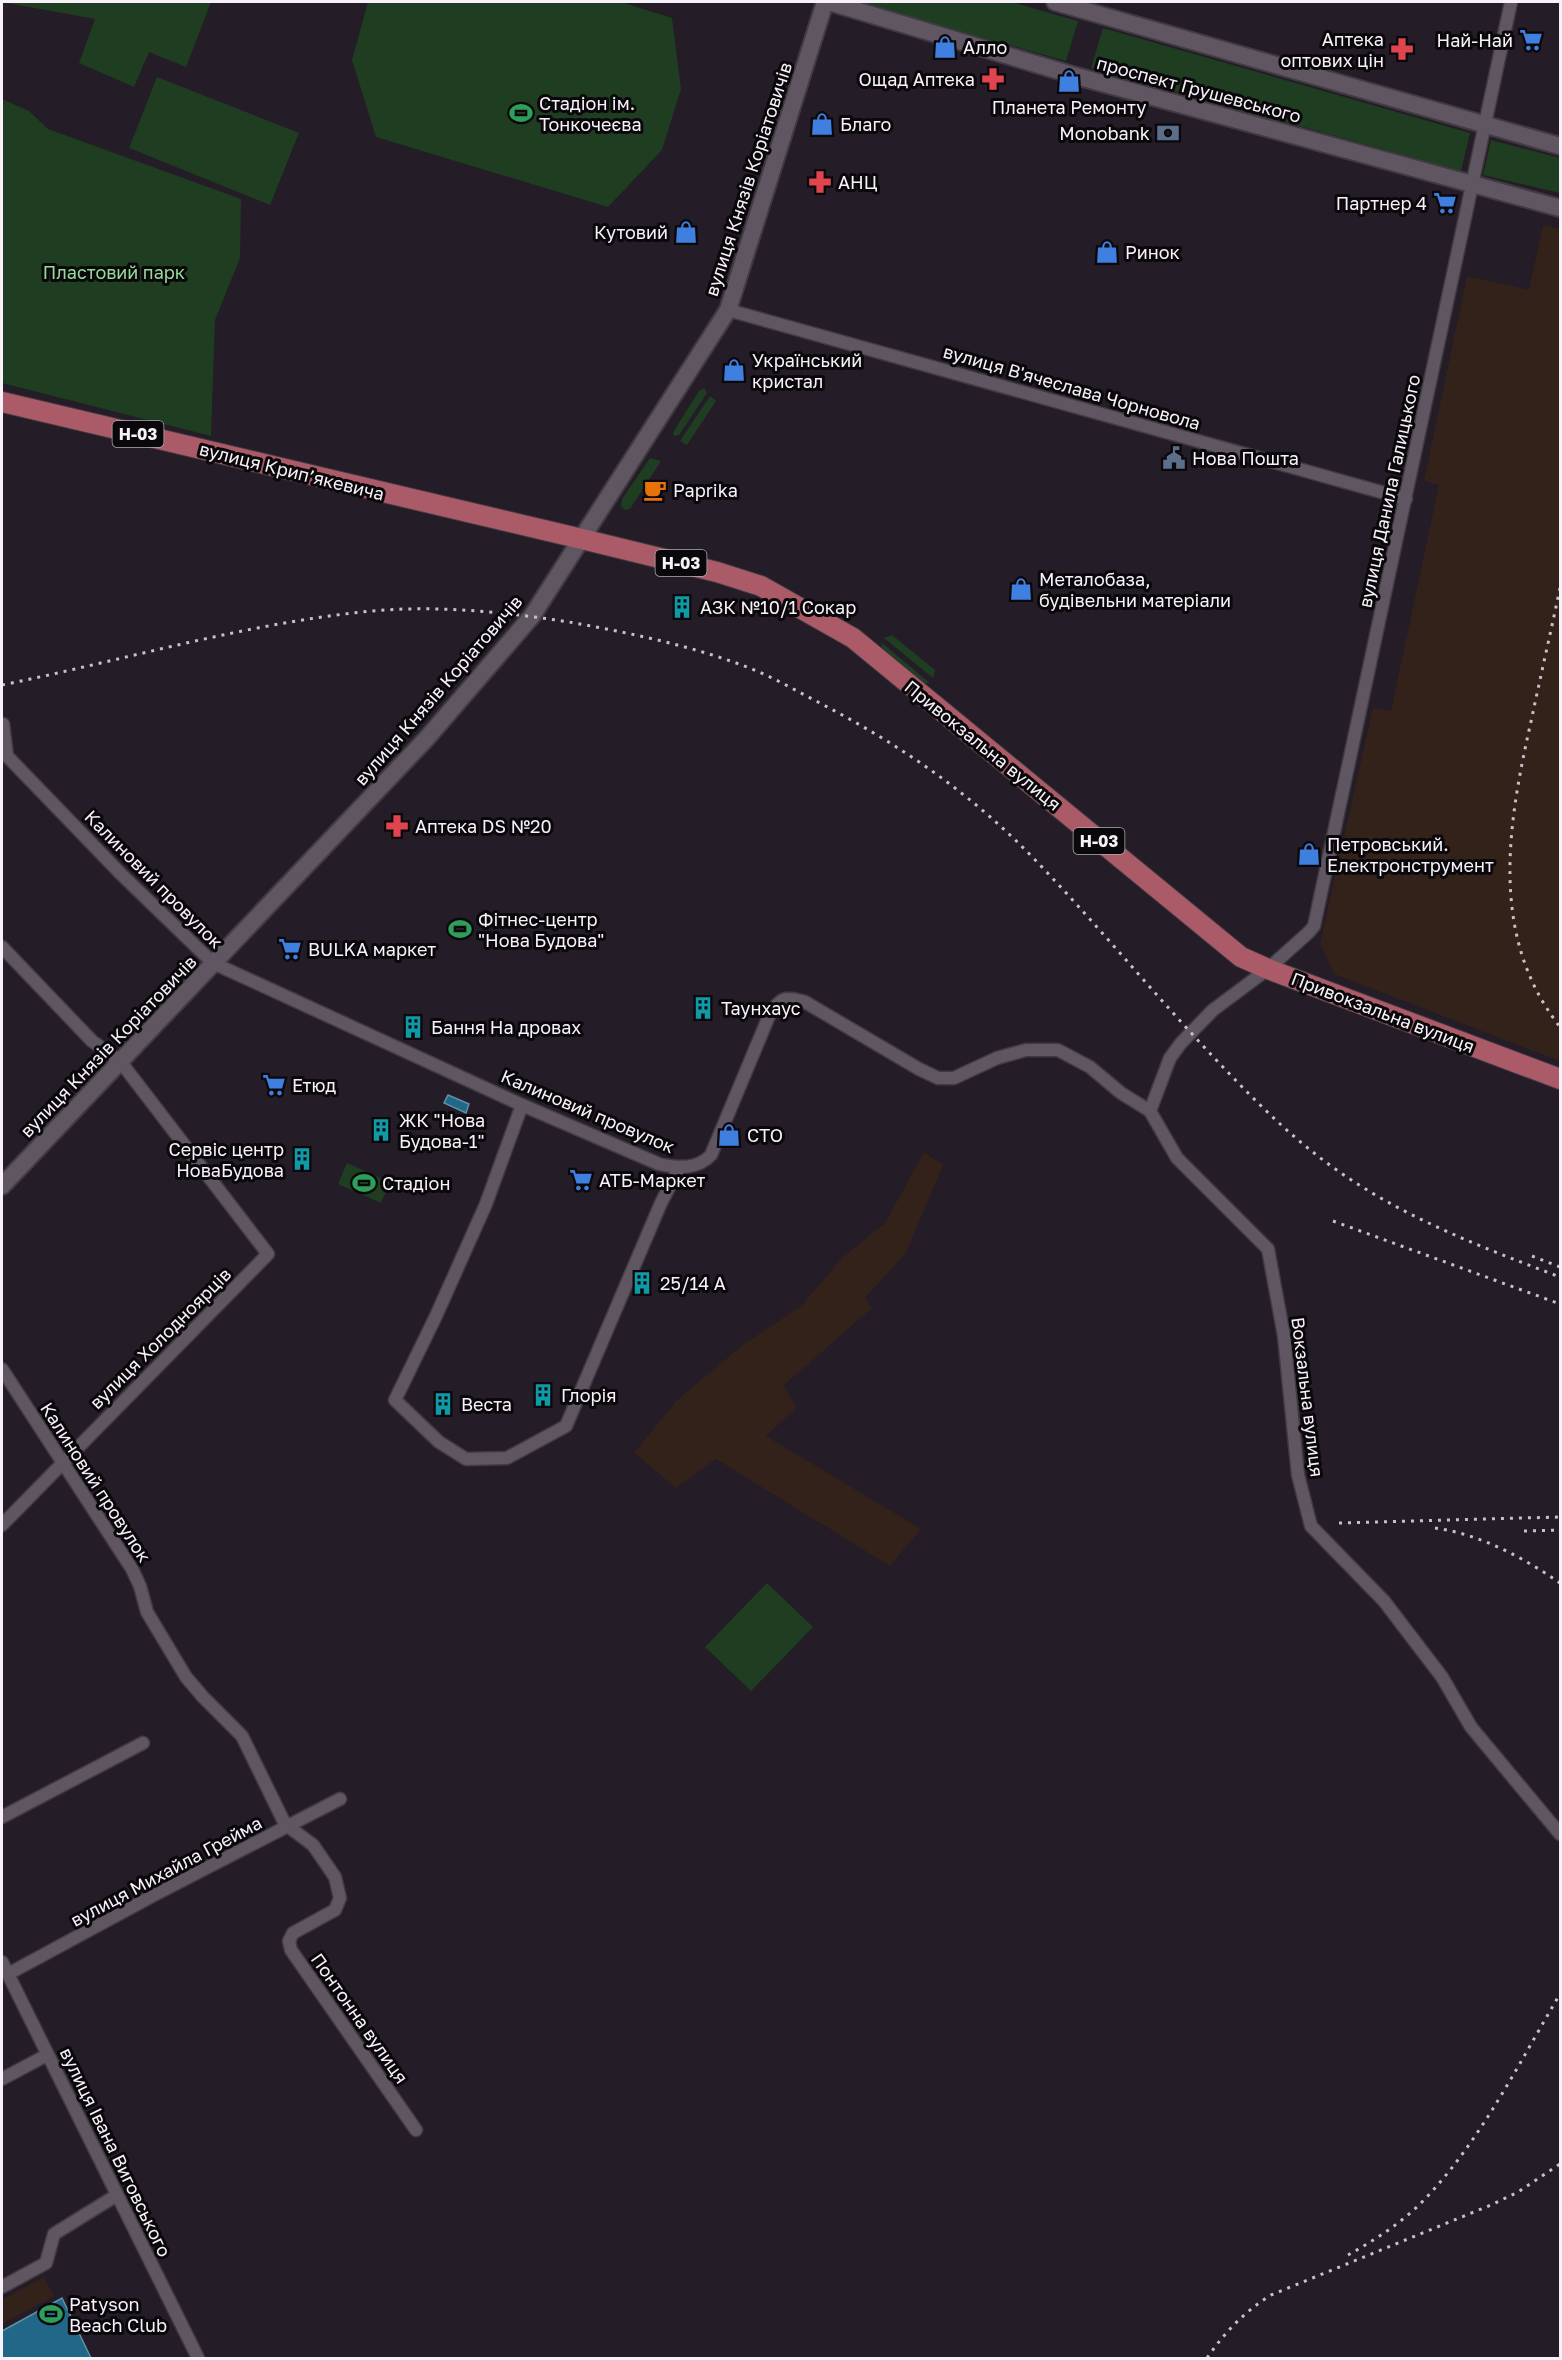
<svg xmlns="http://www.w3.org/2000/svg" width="1562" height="2360" viewBox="0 0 1562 2360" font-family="'Golos Text',sans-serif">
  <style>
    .industrial { fill: #33221a }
    .green { fill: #1e3d21 }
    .water { fill: #216787; stroke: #6191a9; stroke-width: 1.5 }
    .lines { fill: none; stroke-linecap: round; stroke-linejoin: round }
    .minor-casing { stroke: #403a42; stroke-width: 15 }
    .secondary-casing { stroke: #403a42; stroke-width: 20 }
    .primary-casing { stroke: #403a42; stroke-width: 22 }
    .minor { stroke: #5f5661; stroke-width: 12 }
    .secondary { stroke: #5f5661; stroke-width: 16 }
    .primary { stroke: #ab5b67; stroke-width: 20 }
    .rail { stroke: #c7c2c9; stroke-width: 3; stroke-dasharray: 3 6; stroke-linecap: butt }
    .labels { text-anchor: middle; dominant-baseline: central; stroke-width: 6; stroke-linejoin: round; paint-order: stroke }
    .shield { fill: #0b080c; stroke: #b0acb2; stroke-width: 1.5 }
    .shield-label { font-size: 16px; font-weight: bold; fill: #f7f2f9 }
    .poi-label { font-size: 18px; fill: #f7f2f9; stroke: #0b080c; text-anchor: start }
    .street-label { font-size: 18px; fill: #f7f2f9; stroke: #0b080c }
    .park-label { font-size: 18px; fill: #95db99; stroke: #0b080c }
  </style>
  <rect width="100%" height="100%" fill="#241c26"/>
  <!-- industrial -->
  <g class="industrial">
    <path d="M1543,225L1560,229V1061L1334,974L1320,943L1373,708L1391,711L1439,485L1424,481L1467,276L1529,290Z"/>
    <path d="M924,1152L943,1165L906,1253L865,1298L872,1308L783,1386L797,1407L766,1436L921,1529L890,1566L716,1459L676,1488L634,1453L676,1401L744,1344L801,1306L842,1258L885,1223Z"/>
    <path d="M44,2277L54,2296L2,2324V2300Z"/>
  </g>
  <!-- green -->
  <g class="green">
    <path d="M2,2H211L186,67L149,52L134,87L79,63L95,19Z"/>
    <path d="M368,2H621L672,18L681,89L662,150L608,207L376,137L352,60Z"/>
    <path d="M859,2H1012L1078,21L1066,61L862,4Z"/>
    <path d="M1103,28L1470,133L1461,171L1091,68Z"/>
    <path d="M157,77L299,133L270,205L129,148Z"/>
    <path d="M2,99L29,111L48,129L241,199L240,258L215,320L211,436L2,383Z"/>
    <path d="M1491,140L1560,158V193L1483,175Z"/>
    <path d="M704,388L707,393L679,435L675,436L673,434L675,429L699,391Z"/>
    <path d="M710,396L716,401L687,445L680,441Z"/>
    <path d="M650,458L661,461L630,509L625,510L621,506L622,499Z"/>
    <path d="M892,635L935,670L933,678L884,638Z"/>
    <path d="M881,642L930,683H924L883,650Z"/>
    <path d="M347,1163L390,1182L381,1203L338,1184Z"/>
    <path d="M767,1583L813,1627L751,1691L705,1647Z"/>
  </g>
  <!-- water -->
  <g class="water">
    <path d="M448,1095L469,1104L466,1113L444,1103Z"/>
    <path d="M62,2298L91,2358H2V2331Z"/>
  </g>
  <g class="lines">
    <!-- minor casing -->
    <g class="minor-casing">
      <g id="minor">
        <path d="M1511,2L1314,926L1309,932L1268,969L1213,1010L1181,1043L1170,1058L1150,1111L1177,1158L1268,1249L1284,1336L1298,1475L1311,1526L1384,1601L1442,1677L1471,1727L1560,1834"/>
        <path d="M728,310L1406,499"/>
        <path d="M3,724L7,756L121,874L213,963L522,1105L659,1164C677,1168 697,1170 711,1155L769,1016C780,997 785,996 805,1002L919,1069L938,1078H954L997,1058L1026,1050H1058L1090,1067L1121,1093L1150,1111"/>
        <path d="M2,947L92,1041L120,1061L268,1254L2,1525"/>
        <path d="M522,1105L486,1204L436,1316L395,1400L439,1442L466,1459L507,1458L566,1426L661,1203L679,1168"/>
        <path d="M2,1369L132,1569L140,1586L147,1612L186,1677L203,1697L242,1736L285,1824L313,1845L335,1877L340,1898L335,1910L293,1933L289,1941L291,1950L416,2130"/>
        <path d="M2,1817L143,1743"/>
        <path d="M2,1962L198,2358"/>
        <path d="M8,1974L156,1894L340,1799"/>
        <path d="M2,2079L47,2055"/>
        <path d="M2,2287L46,2263L54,2234L117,2195"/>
      </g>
    </g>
    <!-- secondary casing -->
    <g class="secondary-casing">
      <g id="secondary">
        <path d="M829,2L1076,76L1560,208"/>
        <path d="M1055,2L1560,146"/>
        <path d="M2,1186L427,738L532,616L728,310L825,2"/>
      </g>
    </g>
    <!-- primary casing -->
    <g class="primary-casing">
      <path id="primary" d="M2,402L582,539L717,572L761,586L853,638L1241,957L1268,969L1560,1079"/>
    </g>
    <!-- minor -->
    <use href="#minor" class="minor"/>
    <!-- secondary -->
    <use href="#secondary" class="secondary"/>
    <!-- primary -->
    <use href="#primary" class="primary"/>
    <!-- rail -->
    <g class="rail">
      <path d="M1560,588C1551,631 1541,674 1532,717C1508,823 1488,935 1560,1027"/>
      <path d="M2,685C125,660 246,623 372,611C437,605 505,612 569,622C630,633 694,646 752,669C774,678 795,690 816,701C901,745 974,795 1040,865C1102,930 1159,1000 1221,1065C1259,1105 1296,1142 1341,1173C1409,1220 1484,1248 1560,1277"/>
      <path d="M1333,1221L1560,1304"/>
      <path d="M1532,1256L1560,1267"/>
      <path d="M1339,1523L1560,1517"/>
      <path d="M1435,1528C1480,1534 1524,1558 1560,1583"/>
      <path d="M1524,1531L1560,1530"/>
      <path d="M1348,2255C1375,2240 1403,2222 1425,2199C1481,2140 1519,2063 1560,1994"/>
      <path d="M1207,2358C1225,2332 1244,2312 1271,2295L1491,2205L1518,2192L1560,2164"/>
    </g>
  </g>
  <!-- icons -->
  <defs>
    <g id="supermarket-bare" transform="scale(1.8)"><path d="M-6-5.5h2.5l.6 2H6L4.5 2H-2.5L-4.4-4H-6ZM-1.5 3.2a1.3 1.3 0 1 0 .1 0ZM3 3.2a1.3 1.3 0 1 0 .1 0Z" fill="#3f7fe0" stroke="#0b080c" stroke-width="2.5" paint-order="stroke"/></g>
    <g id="shop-bare" transform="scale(1.8)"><path d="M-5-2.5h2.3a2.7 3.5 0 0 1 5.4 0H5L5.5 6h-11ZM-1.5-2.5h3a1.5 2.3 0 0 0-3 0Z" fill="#3f7fe0" stroke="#0b080c" stroke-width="2.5" paint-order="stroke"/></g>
    <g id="pharmacy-bare" transform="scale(1.8)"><path d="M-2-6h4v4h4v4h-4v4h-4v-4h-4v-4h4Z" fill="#e0444e" stroke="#0b080c" stroke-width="2.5" paint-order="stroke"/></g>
    <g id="stadium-bare" transform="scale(1.8)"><path d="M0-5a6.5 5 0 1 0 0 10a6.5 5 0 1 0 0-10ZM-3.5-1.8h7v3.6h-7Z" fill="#2e9e5b" stroke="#0b080c" stroke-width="2.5" paint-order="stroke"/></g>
    <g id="bank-bare" transform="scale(1.8)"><path d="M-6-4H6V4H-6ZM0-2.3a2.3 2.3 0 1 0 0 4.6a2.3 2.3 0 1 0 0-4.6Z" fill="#5c6f8a" stroke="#0b080c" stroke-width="2.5" paint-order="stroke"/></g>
    <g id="civic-bare" transform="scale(1.8)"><path d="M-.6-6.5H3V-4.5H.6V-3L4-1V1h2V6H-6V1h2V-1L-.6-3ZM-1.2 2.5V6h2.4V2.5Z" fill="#5c6f8a" stroke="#0b080c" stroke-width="2.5" paint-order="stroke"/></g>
    <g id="cafe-bare" transform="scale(1.8)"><path d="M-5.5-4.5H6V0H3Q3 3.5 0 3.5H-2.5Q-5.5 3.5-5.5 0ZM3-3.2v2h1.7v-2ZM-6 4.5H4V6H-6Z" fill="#e8710a" stroke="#0b080c" stroke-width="2.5" paint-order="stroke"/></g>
    <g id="building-bare" transform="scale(1.8)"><path d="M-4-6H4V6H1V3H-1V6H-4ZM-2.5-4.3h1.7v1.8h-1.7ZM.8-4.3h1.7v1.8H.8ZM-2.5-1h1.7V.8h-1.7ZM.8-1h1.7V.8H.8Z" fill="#0f9aa8" stroke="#0b080c" stroke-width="2.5" paint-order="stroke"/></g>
  </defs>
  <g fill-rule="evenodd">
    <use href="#supermarket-bare" x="1531" y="40"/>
    <use href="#shop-bare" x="945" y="47"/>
    <use href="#pharmacy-bare" x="1402" y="49"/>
    <use href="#pharmacy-bare" x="993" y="79"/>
    <use href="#shop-bare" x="1069" y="81"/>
    <use href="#stadium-bare" x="521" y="113"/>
    <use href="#shop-bare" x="822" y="124"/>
    <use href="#bank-bare" x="1168" y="133"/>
    <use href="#pharmacy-bare" x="820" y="182"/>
    <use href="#supermarket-bare" x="1445" y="203"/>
    <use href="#shop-bare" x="686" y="232"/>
    <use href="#shop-bare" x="1107" y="252"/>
    <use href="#shop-bare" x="734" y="370"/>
    <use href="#civic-bare" x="1174" y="458"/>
    <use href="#cafe-bare" x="655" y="490"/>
    <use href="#shop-bare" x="1021" y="589"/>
    <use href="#building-bare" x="682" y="607"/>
    <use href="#pharmacy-bare" x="397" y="826"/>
    <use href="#shop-bare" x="1309" y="854"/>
    <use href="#stadium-bare" x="460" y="929"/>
    <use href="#supermarket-bare" x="290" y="949"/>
    <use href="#building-bare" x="703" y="1008"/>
    <use href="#building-bare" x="413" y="1027"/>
    <use href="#supermarket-bare" x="274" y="1085"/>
    <use href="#building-bare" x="381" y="1130"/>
    <use href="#shop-bare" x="729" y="1135"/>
    <use href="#building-bare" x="302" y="1159"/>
    <use href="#supermarket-bare" x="581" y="1180"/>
    <use href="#stadium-bare" x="364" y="1183"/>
    <use href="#building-bare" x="642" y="1283"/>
    <use href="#building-bare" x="543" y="1395"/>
    <use href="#building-bare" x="443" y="1404"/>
    <use href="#stadium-bare" x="51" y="2314"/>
  </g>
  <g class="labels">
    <!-- shield labels -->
    <g class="shield">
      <rect x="112.5" y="421" width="51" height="26" rx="4.5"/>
      <rect x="655.5" y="550" width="51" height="26" rx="4.5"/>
      <rect x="1073.5" y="828" width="51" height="26" rx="4.5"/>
    </g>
    <g class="shield-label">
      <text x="138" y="434">Н-03</text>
      <text x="681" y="563">Н-03</text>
      <text x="1099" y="841">Н-03</text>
    </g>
    <!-- poi labels -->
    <g class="poi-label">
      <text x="1384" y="39" text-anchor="end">Аптека<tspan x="1384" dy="21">оптових цін</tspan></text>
      <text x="1513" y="40" text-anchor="end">Най-Най</text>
      <text x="963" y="47">Алло</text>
      <text x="975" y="79" text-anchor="end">Ощад Аптека</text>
      <text x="539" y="103">Стадіон ім.<tspan x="539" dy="21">Тонкочеєва</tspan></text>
      <text x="1069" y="107" text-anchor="middle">Планета Ремонту</text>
      <text x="840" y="124">Благо</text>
      <text x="1150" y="133" text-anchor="end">Monobank</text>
      <text x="838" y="182">АНЦ</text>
      <text x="1427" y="203" text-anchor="end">Партнер 4</text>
      <text x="668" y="232" text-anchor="end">Кутовий</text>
      <text x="1125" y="252">Ринок</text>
      <text x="752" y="360">Український<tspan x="752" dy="21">кристал</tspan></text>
      <text x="1192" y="458">Нова Пошта</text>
      <text x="673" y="490">Paprika</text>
      <text x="1039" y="579">Металобаза,<tspan x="1039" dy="21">будівельни матеріали</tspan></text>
      <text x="700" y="607">АЗК №10/1 Сокар</text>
      <text x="415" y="826">Аптека DS №20</text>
      <text x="1327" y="844">Петровський.<tspan x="1327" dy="21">Електронструмент</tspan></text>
      <text x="478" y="919">Фітнес-центр<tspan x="478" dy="21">"Нова Будова"</tspan></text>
      <text x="308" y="949">BULKA маркет</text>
      <text x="721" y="1008">Таунхаус</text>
      <text x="431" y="1027">Бання На дровах</text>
      <text x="292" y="1085">Етюд</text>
      <text x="399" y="1120">ЖК "Нова<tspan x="399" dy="21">Будова-1"</tspan></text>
      <text x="747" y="1135">СТО</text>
      <text x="284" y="1149" text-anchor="end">Сервіс центр<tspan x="284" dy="21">НоваБудова</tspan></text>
      <text x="599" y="1180">АТБ-Маркет</text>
      <text x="382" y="1183">Стадіон</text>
      <text x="660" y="1283">25/14 А</text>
      <text x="561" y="1395">Глорія</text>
      <text x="461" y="1404">Веста</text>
      <text x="69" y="2304">Patyson<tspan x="69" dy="21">Beach Club</tspan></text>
    </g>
    <!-- street labels -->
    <g class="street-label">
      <text transform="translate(1199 89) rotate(15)">проспект Грушевського</text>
      <text transform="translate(748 179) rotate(-72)">вулиця Князів Коріатовичів</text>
      <text transform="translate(1072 387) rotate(16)">вулиця В'ячеслава Чорновола</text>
      <text transform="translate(292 471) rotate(14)">вулиця Крипʼякевича</text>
      <text transform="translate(1389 491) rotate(-78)">вулиця Данила Галицького</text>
      <text transform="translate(438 690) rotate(-49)">вулиця Князів Коріатовичів</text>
      <text transform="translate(983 745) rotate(39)">Привокзальна вулиця</text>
      <text transform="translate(154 879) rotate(45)">Калиновий провулок</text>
      <text transform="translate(1383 1012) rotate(21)">Привокзальна вулиця</text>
      <text transform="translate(108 1046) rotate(-46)">вулиця Князів Коріатовичів</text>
      <text transform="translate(588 1111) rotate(23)">Калиновий провулок</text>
      <text transform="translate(160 1338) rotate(-45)">вулиця Холодноярців</text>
      <text transform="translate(1308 1397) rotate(83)">Вокзальна вулиця</text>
      <text transform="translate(96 1482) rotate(57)">Калиновий провулок</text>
      <text transform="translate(166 1871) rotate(-28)">вулиця Михайла Грейма</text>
      <text transform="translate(360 2018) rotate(55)">Понтонна вулиця</text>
      <text transform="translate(116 2152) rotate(64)">вулиця Івана Виговського</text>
    </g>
    <!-- park labels -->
    <g class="park-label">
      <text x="114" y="272">Пластовий парк</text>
    </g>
  </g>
  <!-- border -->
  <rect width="1562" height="2360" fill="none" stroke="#f7f2f9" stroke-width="6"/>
</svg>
